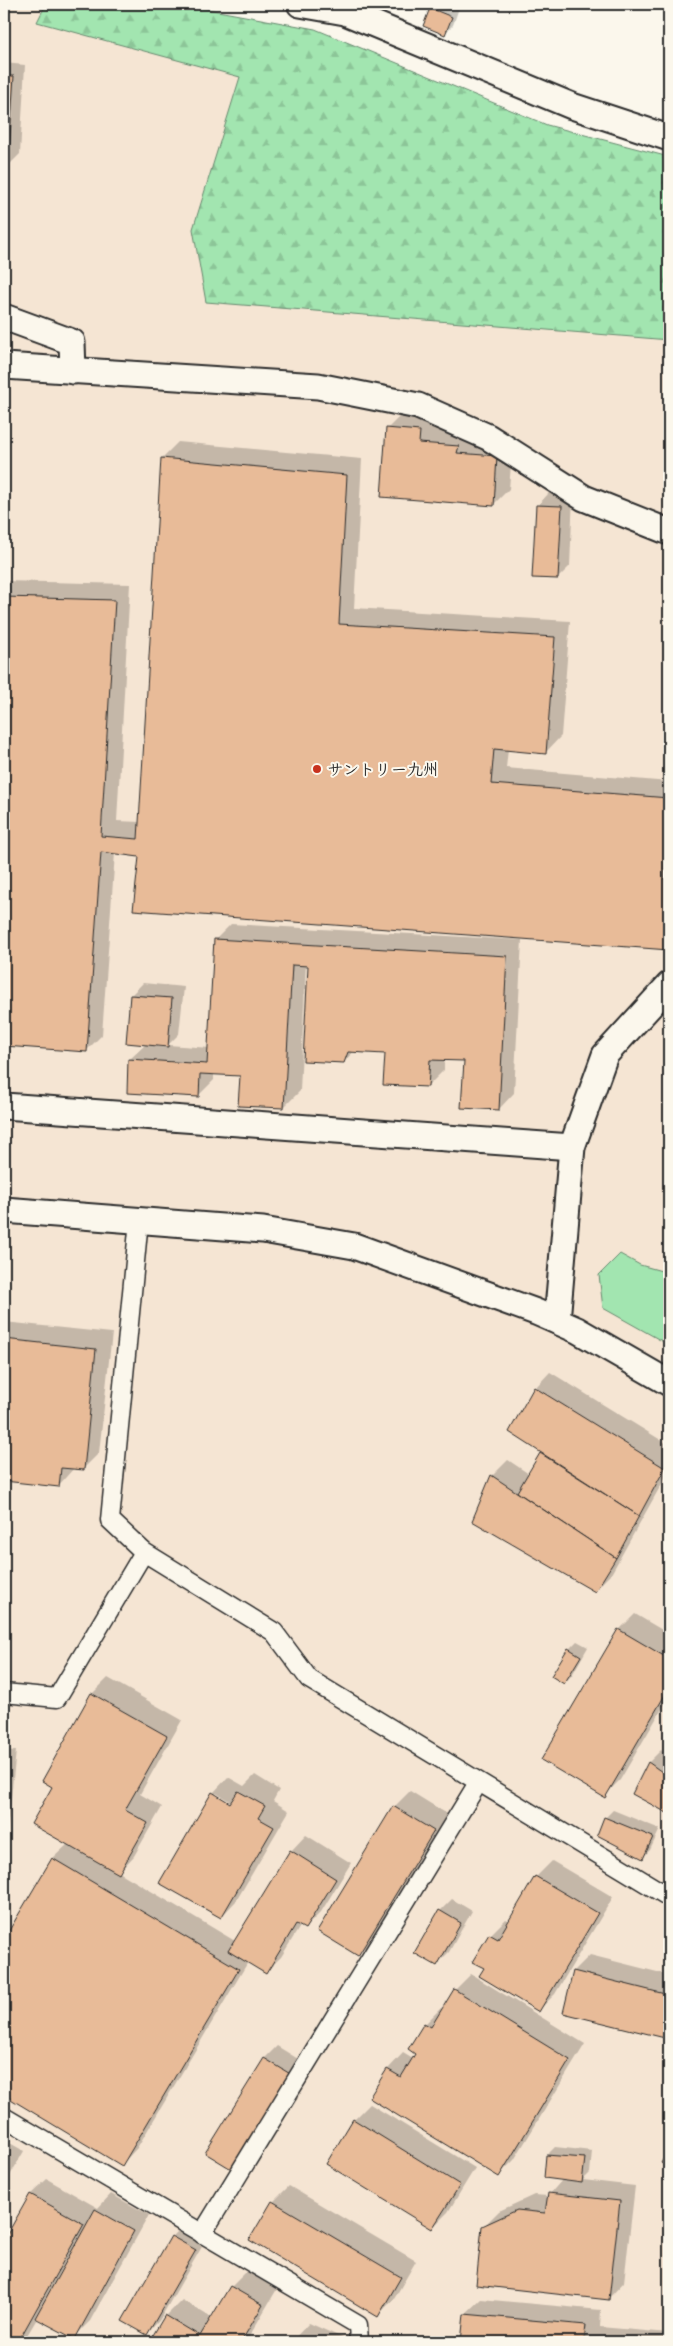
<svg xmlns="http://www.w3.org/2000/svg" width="673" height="2346" viewBox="0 0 673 2346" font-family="Sriracha,'Klee One',sans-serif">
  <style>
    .built { fill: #f5e5d3 }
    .green { fill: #a2e5b0; stroke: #66886e }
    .forest { fill: url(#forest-firs); stroke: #66886e }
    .shadow { fill: #0003; fill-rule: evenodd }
    .building { fill: #e8bb98; stroke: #2b2b2b }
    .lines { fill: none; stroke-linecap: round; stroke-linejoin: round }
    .street-casing { stroke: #2b2b2b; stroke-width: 21 }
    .secondary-casing { stroke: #2b2b2b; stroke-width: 29 }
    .street { stroke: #fbf7ec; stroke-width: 18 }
    .secondary { stroke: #fbf7ec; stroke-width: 25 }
    .poi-dot { fill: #c8321e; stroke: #fbf7ec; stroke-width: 2 }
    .labels { text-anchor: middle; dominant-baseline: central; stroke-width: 4; stroke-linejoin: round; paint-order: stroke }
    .poi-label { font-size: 16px; font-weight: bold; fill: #2b2b2b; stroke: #fbf7ec; text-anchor: start }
  </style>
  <defs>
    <pattern id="forest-firs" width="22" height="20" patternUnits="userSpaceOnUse" patternTransform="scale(1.25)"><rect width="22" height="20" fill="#a2e5b0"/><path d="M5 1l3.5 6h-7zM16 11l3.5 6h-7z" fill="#8cc598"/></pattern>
  </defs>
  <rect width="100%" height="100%" fill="#fbf7ec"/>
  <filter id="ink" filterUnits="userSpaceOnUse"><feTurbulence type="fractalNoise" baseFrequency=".02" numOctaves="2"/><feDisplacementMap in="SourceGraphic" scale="10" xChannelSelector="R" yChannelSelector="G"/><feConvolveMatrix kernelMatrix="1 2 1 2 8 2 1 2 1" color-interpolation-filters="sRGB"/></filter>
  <g filter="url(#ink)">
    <!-- built -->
    <path class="built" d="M4,4H79L669,234V2342H4Z"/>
    <!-- green -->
    <path class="green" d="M620,1254L640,1265L669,1273V1345L603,1308L599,1275Z"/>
    <!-- forest -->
    <path class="forest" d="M46,4H180L315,29L547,125L669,157V340L206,302L193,229L240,77L37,22Z"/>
    <!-- shadow -->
    <g class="shadow">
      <path d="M436,4H447L459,8L453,25L445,33L424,25L431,8Z"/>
      <path d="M4,63L25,65L20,154L8,166H4Z"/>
      <path d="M403,413L435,415L434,427L474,430L513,440L509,489L493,505L387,429Z"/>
      <path d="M178,442L362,459L354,608L570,621L561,736L546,752L508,749L506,768L669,782V948L134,908L140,855L115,853L102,1035L86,1051L4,1045V581L130,584L117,821L140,822L162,458Z"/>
      <path d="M549,493L573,495L570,566L558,578L537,506Z"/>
      <path d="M231,924L522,940L514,1093L499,1109L465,1060L444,1059V1070L428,1086L386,1053L354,1051L344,1062L310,965L306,964L300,1091L284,1107L241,1075L214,1074V1080L198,1096L129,1060L146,1044L131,995L143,983L184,987L179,1034L168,1045L210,1048L215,940Z"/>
      <path d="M4,1322L112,1333L99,1453L83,1469L74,1468L58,1486L4,1480Z"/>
      <path d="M550,1372L669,1445V1471L611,1574L595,1590L492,1476L508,1460L529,1474L542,1452L535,1388Z"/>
      <path d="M635,1614L669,1634V1697L620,1780L604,1796L619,1630Z"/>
      <path d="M577,1641L588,1647L572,1675L564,1683L569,1649Z"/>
      <path d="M108,1678L182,1720L140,1794L162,1807L134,1856L119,1872L235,1941L291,1851L306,1835L351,1863L321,1912L305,1928L301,1925L281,1957L265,1973L248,1962L137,2148L122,2164L4,2094V1942L53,1858L68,1844L54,1786L92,1694Z"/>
      <path d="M4,1750L16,1751L6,1844L4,1847Z"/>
      <path d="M661,1750L669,1756V1812L634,1793L649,1762Z"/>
      <path d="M255,1775L279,1790L273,1801L289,1811L236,1901L221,1917L213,1793L228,1777L244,1786ZM216,1793L236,1805L235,1807L216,1796Z"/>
      <path d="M410,1791L449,1815L374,1939L358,1954L394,1807Z"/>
      <path d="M613,1810L660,1829L650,1850L642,1858L605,1818Z"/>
      <path d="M552,1861L613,1897L555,1994L539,2010L485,1968L490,1935L506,1919L510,1921L536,1877Z"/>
      <path d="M452,1899L472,1911L449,1952L437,1964L440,1911Z"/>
      <path d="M590,1955L669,1975V2038L564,2012L574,1971Z"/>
      <path d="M471,1974L585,2044L514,2160L498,2176L370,2098L388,2069L403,2053L413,2059L425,2024L441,2008L443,2010L455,1990Z"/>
      <path d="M277,2046L303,2062L207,2153L265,2058Z"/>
      <path d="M370,2104L475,2168L448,2212L432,2228L354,2120Z"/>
      <path d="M8,2142L24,2151L4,2186V2146Z"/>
      <path d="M555,2147L592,2151L590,2173L583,2180L635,2186L624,2282L609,2298L483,2227L499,2211L534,2195L548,2196L563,2179L545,2177L547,2155Z"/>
      <path d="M47,2179L98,2208L111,2194L149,2215L90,2321L74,2337L38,2317L23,2342H4V2243L31,2194Z"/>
      <path d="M289,2186L416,2261L394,2299L378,2315L273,2202Z"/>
      <path d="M184,2225L207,2238L159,2321L146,2334L124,2320L172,2237Z"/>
      <path d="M247,2271L277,2289L246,2342H151L166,2316L182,2300L212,2318L231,2287Z"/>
      <path d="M481,2299L601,2310L600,2327L669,2333V2342H462L465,2314Z"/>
      <path d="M309,2323L352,2342H291Z"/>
    </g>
    <!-- building -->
    <g class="building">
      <path d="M430,8L452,17L445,35L423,26Z"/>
      <path d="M4,76H14L8,167H4Z"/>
      <path d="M386,428L420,431L419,443L459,446L457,453L497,456L494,506L381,497Z"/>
      <path d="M161,458L347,475L339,624L555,637L546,754L494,749L491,784L669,798L664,879L669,880V950L133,910L139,857L101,852L87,1052L4,1046V597L115,600L101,836L138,839Z"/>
      <path d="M536,505L562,506L558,579L532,578Z"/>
      <path d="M214,939L507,956L499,1110L461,1108L464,1061L430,1060L428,1087L383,1085L385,1054L348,1052L344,1063L303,1061L308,966L292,965L284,1108L238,1106L240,1076L200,1074L199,1097L127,1093L128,1059L207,1064Z"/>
      <path d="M130,995L172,998L168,1047L126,1043Z"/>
      <path d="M4,1339L96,1349L84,1470L61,1468L59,1487L4,1481Z"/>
      <path d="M534,1387L665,1468L639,1516L509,1432Z"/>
      <path d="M540,1453L639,1516L616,1558L517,1492Z"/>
      <path d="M491,1475L616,1558L595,1592L472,1521Z"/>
      <path d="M618,1629L669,1659V1688L605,1798L541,1760Z"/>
      <path d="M568,1648L581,1656L564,1684L551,1676Z"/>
      <path d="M91,1693L167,1736L125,1810L148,1823L119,1874L31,1824L52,1787L42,1781Z"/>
      <path d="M648,1762L669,1777V1814L632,1794Z"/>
      <path d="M238,1791L265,1806L258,1818L274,1827L221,1918L159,1883L212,1792L230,1803Z"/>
      <path d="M393,1806L434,1831L358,1956L317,1931Z"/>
      <path d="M604,1817L653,1837L643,1859L597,1835Z"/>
      <path d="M290,1850L336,1879L305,1929L296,1924L266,1974L228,1951Z"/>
      <path d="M52,1858L239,1969L122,2166L4,2095V1939Z"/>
      <path d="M535,1876L598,1913L539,2012L479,1976L484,1968L472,1962L489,1934L498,1939Z"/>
      <path d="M439,1910L461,1923L437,1966L414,1953Z"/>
      <path d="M573,1971L669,1995V2039L563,2013Z"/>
      <path d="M454,1989L570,2060L499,2177L369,2098L387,2069L401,2077L415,2054L408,2049L424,2023L431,2027Z"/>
      <path d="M264,2058L292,2075L233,2170L205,2153Z"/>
      <path d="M353,2119L460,2185L432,2229L326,2164Z"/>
      <path d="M669,2149V2168L661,2163Z"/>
      <path d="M546,2155L585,2158L582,2183L544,2178Z"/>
      <path d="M548,2193L620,2201L609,2300L476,2285L482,2226L517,2210L545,2213Z"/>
      <path d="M30,2194L84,2224L18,2342H4V2240Z"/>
      <path d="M272,2201L401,2277L378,2317L249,2240Z"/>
      <path d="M95,2209L134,2231L75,2339L35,2318Z"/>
      <path d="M171,2236L196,2250L147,2335L122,2321Z"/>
      <path d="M230,2286L263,2305L241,2342H149L165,2315L200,2336Z"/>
      <path d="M464,2314L586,2325L584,2342H461Z"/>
    </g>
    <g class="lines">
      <!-- street casing -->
      <g class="street-casing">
        <g id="street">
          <path d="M139,1220L110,1520L144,1552L274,1632L309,1679L669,1897"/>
          <path d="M4,1693L57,1698L144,1552"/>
          <path d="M4,2117L358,2325L359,2342"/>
          <path d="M202,2234L478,1783"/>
        </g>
      </g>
      <!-- secondary casing -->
      <g class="secondary-casing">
        <g id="secondary">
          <path d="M300,4L345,12L572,106L669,138"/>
          <path d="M4,317L72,342L73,371"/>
          <path d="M4,366L318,386L418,406L488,437L584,498L669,532"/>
          <path d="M4,1106L572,1147"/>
          <path d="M4,1210L263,1230L354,1246L536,1312L577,1330L669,1383"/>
          <path d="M557,1321L572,1147L605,1055L669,985"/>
        </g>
      </g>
      <!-- street -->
      <use href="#street" class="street"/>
      <!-- secondary -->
      <use href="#secondary" class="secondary"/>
    </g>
  </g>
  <!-- markers -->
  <circle class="poi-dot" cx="317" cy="769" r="5"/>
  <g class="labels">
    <!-- poi labels -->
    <g class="poi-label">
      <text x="327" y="769">サントリー九州</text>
    </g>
  </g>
  <!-- margin -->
  <rect width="673" height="2346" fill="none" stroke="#fbf7ec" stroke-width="20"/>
  <rect x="10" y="10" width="653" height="2326" fill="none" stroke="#2b2b2b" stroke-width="2" filter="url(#ink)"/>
</svg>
